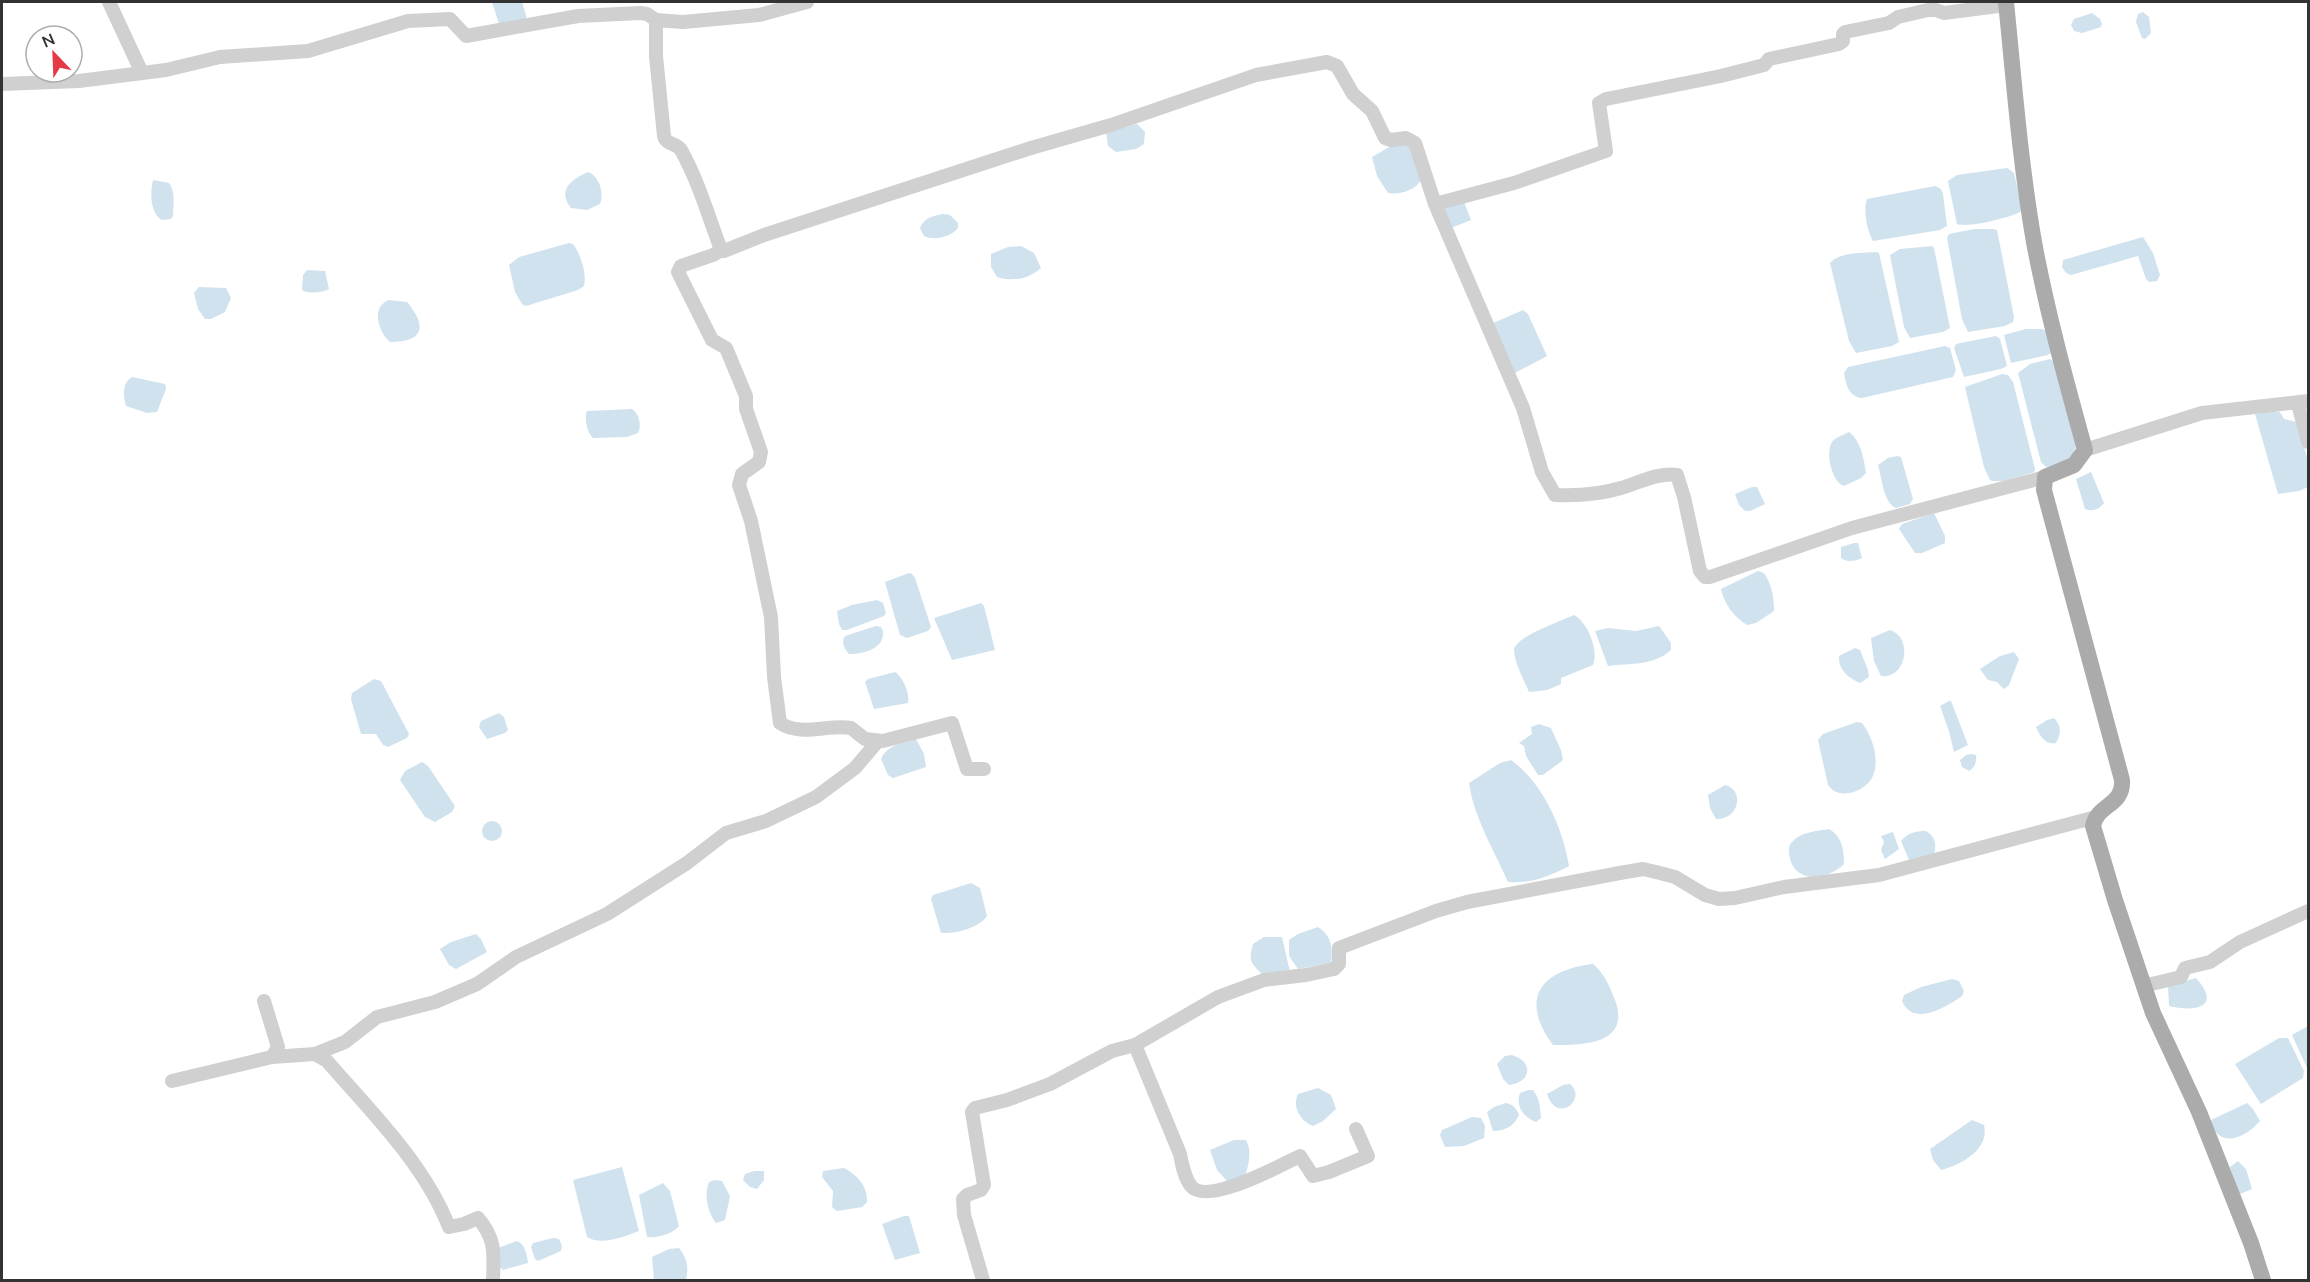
<svg xmlns="http://www.w3.org/2000/svg" width="2310" height="1282" viewBox="0 0 2310 1282" font-family="Mulish,sans-serif">
  <style>
    .water { fill: #cfe2ee }
    .lines { fill: none; stroke-linecap: round; stroke-linejoin: round }
    .minor { stroke: #d0d0d0; stroke-width: 14 }
    .major { stroke: #ababab; stroke-width: 16 }
  </style>
  <rect width="100%" height="100%" fill="#fff"/>
  <!-- water -->
  <g class="water">
    <path d="M492,2H522L527,19L499,24Z"/>
    <path d="M2143,12L2149,17L2151,33L2145,39L2142,38L2136,22L2138,14Z"/>
    <path d="M2092,13L2100,19L2102,24L2101,27L2082,33L2074,31L2071,25L2074,19Z"/>
    <path d="M1137,124L1145,132L1144,144L1136,149L1116,152L1108,146L1106,132Z"/>
    <path d="M1410,142L1422,178C1417,190 1400,195 1388,193L1377,176L1372,157L1396,143Z"/>
    <path d="M2007,168L2014,173L2022,209L2020,212C2008,218 1969,228 1957,224L1948,181L1957,175Z"/>
    <path d="M588,172C600,177 604,193 600,204L587,210L571,208C556,189 573,179 588,172Z"/>
    <path d="M153,180L169,183C176,193 173,205 173,216L171,219L162,220C150,213 150,192 153,180Z"/>
    <path d="M1935,186L1941,189L1943,194L1947,226L1940,230L1873,241C1867,231 1863,210 1867,199Z"/>
    <path d="M1464,202L1471,220L1451,228L1440,206Z"/>
    <path d="M943,214L950,215L958,223V228C951,237 934,241 924,236L920,228C924,218 932,216 943,214Z"/>
    <path d="M1974,229H1994L1997,230L2014,317L2013,322L2005,326L1968,332L1962,319L1947,238L1949,234Z"/>
    <path d="M2143,237L2153,253L2160,275L2157,281L2149,282L2146,279L2138,256L2071,275L2066,273L2062,267L2063,260Z"/>
    <path d="M569,243L573,244C581,255 587,274 584,286L578,290L526,306L522,304L515,292L509,265L519,257Z"/>
    <path d="M1021,246L1034,253L1041,268C1029,279 1012,282 997,277L991,267V254L1008,247Z"/>
    <path d="M1932,246L1934,248L1950,328L1943,332L1910,338L1904,327L1890,255L1900,249Z"/>
    <path d="M1876,252L1879,253L1899,342L1892,346L1856,353L1849,341L1830,263C1840,252 1862,253 1876,252Z"/>
    <path d="M307,270L325,271L329,289C322,293 308,294 302,290L303,275Z"/>
    <path d="M199,287L226,288L231,298L225,312L211,319H205L198,309L194,293Z"/>
    <path d="M389,300L407,302C428,327 423,342 390,342C379,333 370,307 389,300Z"/>
    <path d="M1523,310L1528,314L1547,356L1513,374L1491,324Z"/>
    <path d="M2026,329H2042L2048,332L2052,352L2048,355L2011,363L2004,335Z"/>
    <path d="M1996,336L2000,339L2007,366L2001,369L1964,377L1954,348L1956,344Z"/>
    <path d="M1945,346L1950,348L1956,370L1953,377L1862,398C1849,397 1846,385 1844,373L1848,367Z"/>
    <path d="M2050,359L2056,363L2078,441L2071,459L2052,466L2046,467L2041,462L2018,373L2030,364Z"/>
    <path d="M2002,374L2008,375L2013,382L2035,469L2034,472L2004,481H1992L1990,480L1984,467L1965,387Z"/>
    <path d="M132,377L165,384L166,389L157,412L147,413L126,406C123,396 122,383 132,377Z"/>
    <path d="M632,409C639,413 642,426 638,433L627,437L593,438C587,433 584,418 587,411Z"/>
    <path d="M2267,410L2280,412L2284,419L2297,422L2308,461V487L2299,491L2278,494L2255,414Z"/>
    <path d="M1849,432C1861,441 1864,459 1866,473L1861,478L1844,486C1832,482 1825,453 1832,442C1836,437 1843,435 1849,432Z"/>
    <path d="M1897,456L1901,457L1913,499L1910,504L1896,508C1883,502 1882,478 1878,465L1888,458Z"/>
    <path d="M2091,472L2104,503C2100,509 2093,512 2085,509L2076,479Z"/>
    <path d="M1752,487H1757L1765,504L1750,511H1745L1739,505L1735,494Z"/>
    <path d="M1934,513L1945,536V543L1922,553H1915L1899,529L1902,524Z"/>
    <path d="M1854,543H1858L1862,558C1855,561 1848,563 1841,558V547Z"/>
    <path d="M1758,571L1764,573C1772,585 1774,597 1774,611L1756,623L1747,625C1733,616 1725,605 1721,589Z"/>
    <path d="M909,573L912,574L915,578L931,627L928,631L907,638L900,635L885,582Z"/>
    <path d="M877,600L883,603L886,613L884,616L847,630H842L839,624L837,611L852,605Z"/>
    <path d="M981,603L984,606L995,650L952,660L934,618Z"/>
    <path d="M1574,615C1588,622 1599,651 1593,665L1561,678V684L1547,690L1529,692C1524,680 1515,664 1514,651C1513,637 1562,621 1574,615Z"/>
    <path d="M876,626L881,627L883,631C885,649 863,654 849,654C844,649 841,642 845,636Z"/>
    <path d="M1659,626L1671,643V650C1653,666 1631,663 1608,666L1595,631L1608,628L1636,631Z"/>
    <path d="M1890,630C1913,637 1907,679 1881,676L1874,661L1871,638Z"/>
    <path d="M1855,648L1860,650L1868,670L1869,677L1860,683C1848,678 1838,669 1839,656Z"/>
    <path d="M2014,652L2019,659L2009,685L2004,689L1997,682L1988,680L1980,669L2000,656Z"/>
    <path d="M895,672C903,677 910,694 908,703L874,709L865,682L868,679Z"/>
    <path d="M374,679L381,681L409,734L407,738L388,747L383,745L376,734H361L351,699L352,693Z"/>
    <path d="M1949,701H1951L1968,745L1954,752L1949,731L1940,706Z"/>
    <path d="M499,713L504,717L508,730L505,733L487,739L479,727L481,721Z"/>
    <path d="M2054,718C2062,726 2061,734 2056,743C2045,745 2040,736 2036,727L2047,720Z"/>
    <path d="M1857,722L1862,723C1872,736 1879,757 1874,773C1869,791 1839,802 1828,785L1818,740L1823,734Z"/>
    <path d="M1539,724L1551,728L1561,750L1563,760L1543,775H1538L1526,756L1524,746L1519,743L1532,734L1531,727Z"/>
    <path d="M916,739L924,754L926,767L893,778L888,775L881,759C888,744 902,744 916,739Z"/>
    <path d="M1971,754L1976,755C1977,761 1975,768 1969,771L1962,767L1960,760L1966,755Z"/>
    <path d="M1511,760C1543,783 1563,828 1569,866C1550,876 1531,884 1508,882C1494,850 1474,818 1469,783L1500,763Z"/>
    <path d="M422,762L428,766L455,806L452,812L435,822L425,817L400,780L405,771Z"/>
    <path d="M1725,785C1746,791 1738,820 1716,819L1710,808L1708,795Z"/>
    <circle cx="492" cy="831" r="10"/>
    <path d="M1829,829C1842,836 1844,850 1844,864C1829,879 1797,885 1790,859C1789,852 1787,846 1793,841C1801,832 1817,831 1829,829Z"/>
    <path d="M1926,831C1935,836 1937,845 1934,854L1912,861L1909,860L1901,841C1908,833 1915,831 1926,831Z"/>
    <path d="M1893,832L1899,849L1885,859L1881,850L1884,842L1881,836Z"/>
    <path d="M971,883L980,888L987,916C979,928 955,934 941,933L931,899L933,895Z"/>
    <path d="M1318,927C1332,936 1333,949 1331,963L1298,969L1289,956V940L1298,934Z"/>
    <path d="M476,934L481,939L487,952L456,969L449,965L440,949L451,942Z"/>
    <path d="M1264,937H1282L1290,972L1262,974C1249,962 1249,960 1253,944Z"/>
    <path d="M1593,964C1603,972 1608,983 1613,995C1634,1043 1588,1045 1553,1045C1519,999 1540,970 1593,964Z"/>
    <path d="M2196,978C2223,1008 2194,1012 2169,1006L2168,986Z"/>
    <path d="M1952,979L1959,981L1964,991L1962,996C1945,1008 1913,1027 1902,1001L1904,995L1921,987Z"/>
    <path d="M2308,1026V1070L2292,1035Z"/>
    <path d="M2279,1038H2288L2304,1071L2303,1078L2261,1104L2235,1064Z"/>
    <path d="M1511,1055C1534,1061 1532,1082 1509,1085L1503,1079L1497,1064L1505,1056Z"/>
    <path d="M1570,1084C1588,1099 1557,1125 1547,1094L1563,1085Z"/>
    <path d="M1318,1088L1331,1095L1336,1109L1323,1121L1313,1126C1300,1121 1292,1107 1298,1094Z"/>
    <path d="M1528,1090H1533C1540,1098 1540,1109 1541,1118L1536,1122C1524,1118 1515,1106 1520,1093Z"/>
    <path d="M1506,1103C1514,1105 1516,1108 1519,1115C1514,1126 1505,1131 1493,1131L1487,1112L1494,1107Z"/>
    <path d="M2247,1103L2253,1109L2260,1121C2244,1139 2220,1149 2209,1121Z"/>
    <path d="M1472,1117L1481,1118L1485,1126L1484,1138L1464,1146L1445,1147L1440,1135L1442,1130Z"/>
    <path d="M1972,1120L1984,1125C1990,1149 1961,1165 1941,1170L1933,1160L1930,1149Z"/>
    <path d="M1234,1140H1246C1252,1151 1249,1164 1245,1176L1228,1182L1217,1170L1210,1150Z"/>
    <path d="M2238,1161L2246,1169L2252,1189L2238,1195L2230,1167Z"/>
    <path d="M622,1167L639,1231C623,1237 602,1246 587,1237L573,1180Z"/>
    <path d="M844,1168C857,1175 868,1186 867,1202L862,1207L837,1211L832,1207L833,1191L822,1177L823,1171Z"/>
    <path d="M754,1171H764V1180L757,1189L750,1187L743,1180L745,1174Z"/>
    <path d="M715,1180L722,1181L730,1196L725,1220L716,1223C707,1212 704,1194 709,1182Z"/>
    <path d="M663,1183L670,1191L679,1226C673,1234 657,1238 647,1237L639,1195Z"/>
    <path d="M904,1216H909L920,1253L895,1260L882,1224Z"/>
    <path d="M553,1238L559,1239L562,1246L561,1251L538,1261L535,1259L531,1247L533,1243Z"/>
    <path d="M517,1241C525,1244 527,1255 528,1263L503,1270L500,1267L498,1248Z"/>
    <path d="M679,1248C687,1258 689,1268 686,1280H654L652,1257L669,1249Z"/>
  </g>
  <g class="lines">
    <!-- minor -->
    <g class="minor">
      <path d="M109,2L142,73"/>
      <path d="M656,20V56L664,136C667,146 676,142 681,150C698,180 708,215 720,247V251L713,255L681,266L678,272L712,340L726,348L746,396V409L761,452L759,462L742,474L739,485L751,521L771,617L774,677L780,723C801,737 828,724 851,728L865,739L883,741L952,723L967,769H984"/>
      <path d="M2,84L79,81L166,70L220,57L308,51L408,21L450,19L466,36L578,16L640,13L647,14L656,20L683,22L759,15L807,2"/>
      <path d="M1435,204L1514,183L1606,151L1599,103L1606,99L1721,76L1764,65L1769,59L1839,44L1843,41V34L1845,32L1889,23L1898,17L1928,10H1936L1944,13L2006,5"/>
      <path d="M720,251H724L764,235L1031,148L1111,125L1256,75L1327,62L1337,66L1353,94L1372,111L1385,138L1391,140L1406,138L1415,143L1435,204L1523,408L1542,472L1555,495C1576,496 1601,494 1621,488C1638,483 1659,472 1677,475L1684,497L1700,571L1705,577H1710L1852,528L2045,477"/>
      <path d="M2298,404L2308,442"/>
      <path d="M2085,450L2202,413L2308,401"/>
      <path d="M2143,986L2181,977L2185,968L2210,962L2240,942L2308,911"/>
      <path d="M1135,1045L1180,1154C1182,1164 1184,1177 1191,1186C1207,1206 1281,1165 1300,1156L1313,1176L1329,1172L1368,1156L1356,1129"/>
      <path d="M315,1054L345,1042L377,1017L435,1002L477,984L516,957L607,914L687,863L726,833L766,821L816,797L855,768L878,741"/>
      <path d="M272,1057L315,1054L327,1061C371,1112 424,1163 449,1227L464,1224L478,1218C496,1239 494,1254 493,1280"/>
      <path d="M172,1081L272,1057L278,1047L264,1001"/>
      <path d="M983,1280L964,1215L963,1199L967,1195L981,1190L984,1185L972,1112L975,1108L1007,1100L1050,1084L1112,1051L1135,1045L1218,997L1264,980L1306,975L1334,969L1339,964V948L1436,911L1467,902L1620,873L1643,869L1660,873L1675,877L1705,895L1719,899L1735,898L1784,887L1879,875L2096,817"/>
    </g>
    <!-- major -->
    <path class="major" d="M2006,2C2014,81 2020,162 2034,242C2047,312 2066,381 2085,450L2074,465L2045,477L2044,490L2122,780C2124,806 2097,804 2093,826L2115,900L2153,1013L2199,1112L2251,1243L2263,1280"/>
  </g>
  <!-- border -->
  <rect width="2310" height="1282" fill="none" stroke="#333333" stroke-width="6"/>
  <!-- north arrow -->
  <g transform="translate(54 54) rotate(337)"><circle r="28" fill="#ffffff" stroke="#adadad" stroke-width="1.5"/>
  <path d="M0-4.5L10 22L0 15L-10 22Z" fill="#e63946"/>
  <text y="-9" font-size="16" font-weight="bold" text-anchor="middle" fill="#333333">N</text>
  </g>
</svg>
